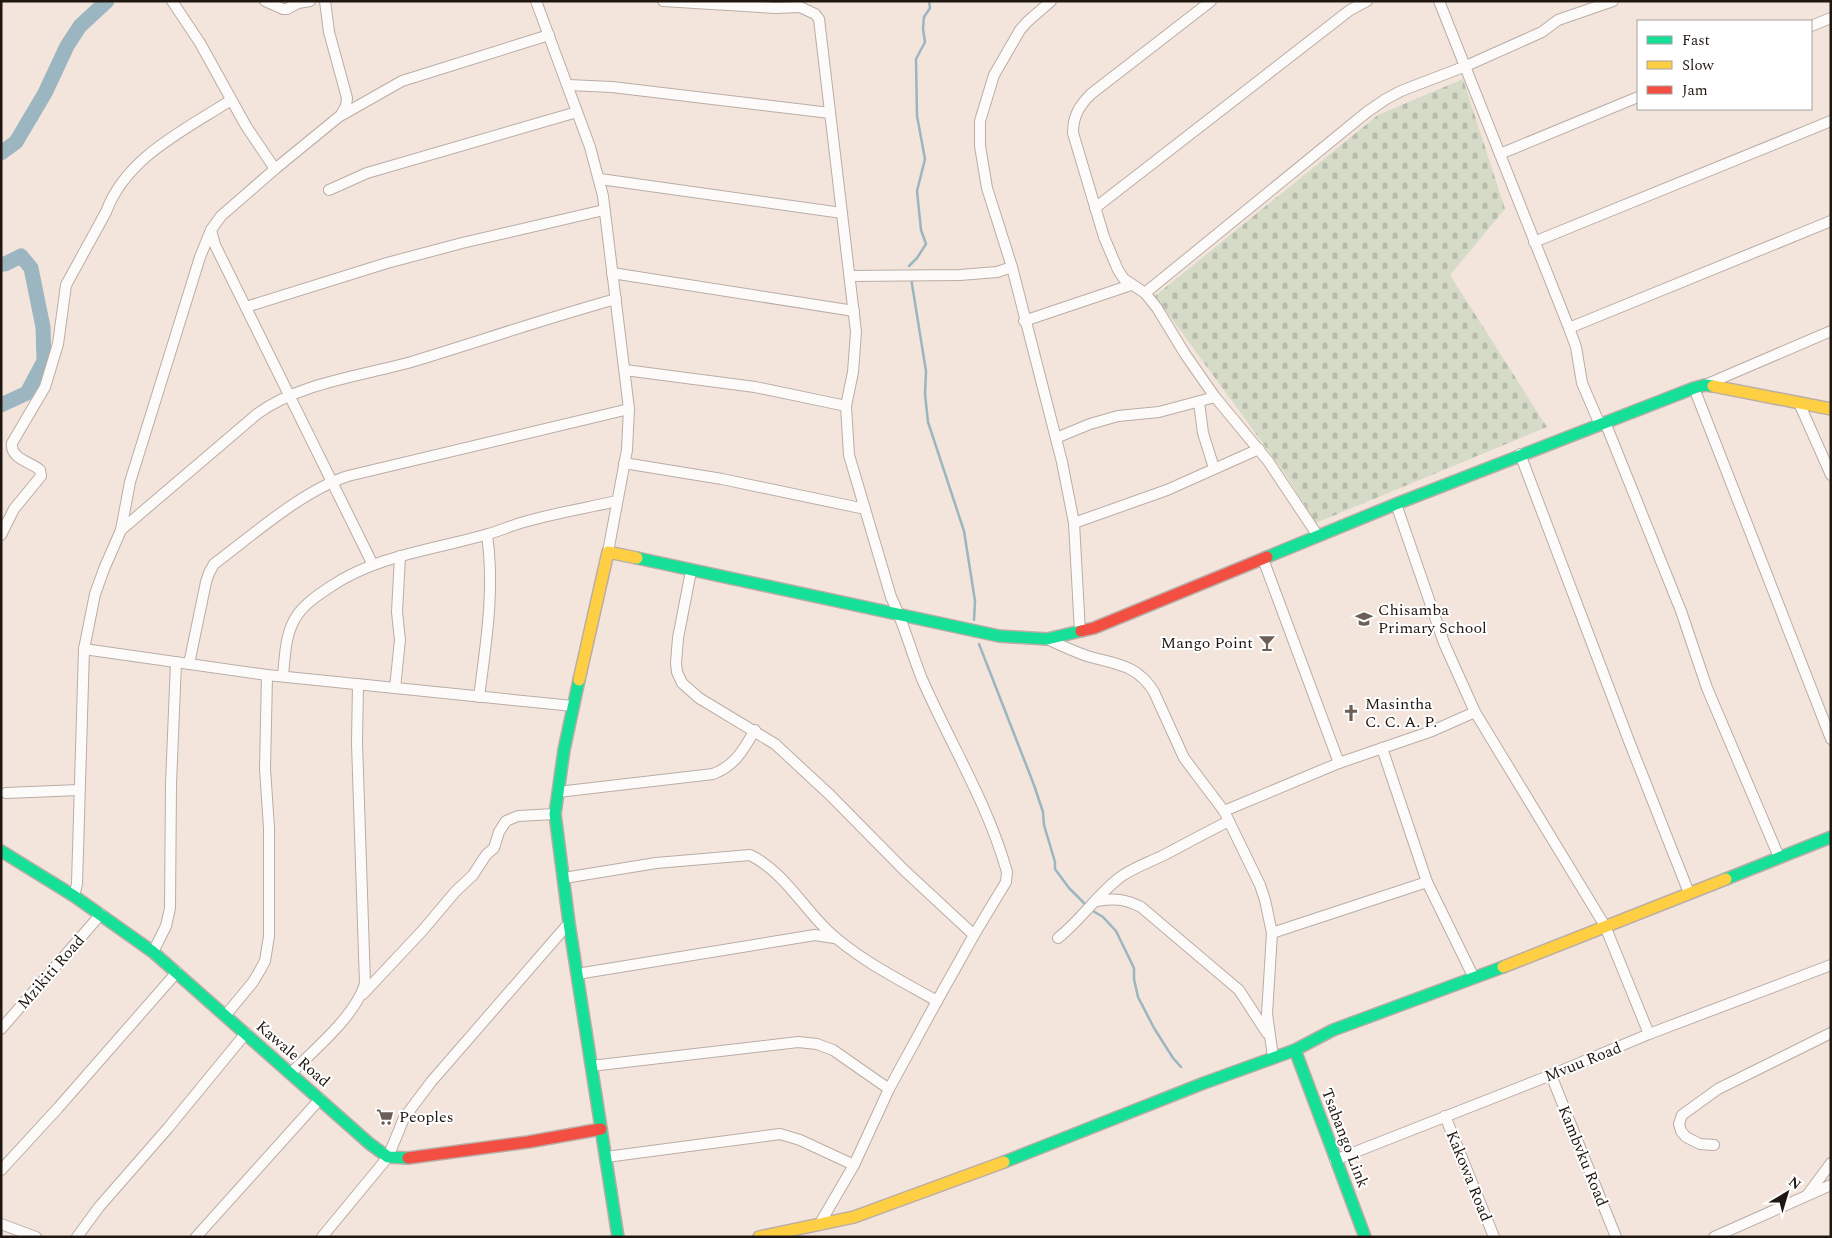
<svg xmlns="http://www.w3.org/2000/svg" width="1832" height="1238" viewBox="0 0 1832 1238" font-family="Spectral,serif">
  <style>
    .cemetery { fill: url(#cemetery-stones) }
    .lines { fill: none; stroke-linecap: round; stroke-linejoin: round }
    .stream { stroke: #9bb6c0; stroke-width: 2.5 }
    .river { stroke: #9bb6c0; stroke-width: 15 }
    .street-casing { stroke: #b9ada6; stroke-width: 12 }
    .fast-casing { stroke: #b9ada6; stroke-width: 14 }
    .slow-casing { stroke: #b9ada6; stroke-width: 14 }
    .jam-casing { stroke: #b9ada6; stroke-width: 14 }
    .street { stroke: #fdfbfa; stroke-width: 10 }
    .fast { stroke: #16e098; stroke-width: 11 }
    .slow { stroke: #ffcf43; stroke-width: 11 }
    .jam { stroke: #f24e42; stroke-width: 11 }
    .labels { text-anchor: middle; dominant-baseline: central; stroke-width: 4; stroke-linejoin: round; paint-order: stroke }
    .poi-label { font-size: 16px; fill: #211711; stroke: #fff; text-anchor: start }
    .street-label { font-size: 16px; fill: #211711; stroke: #fff }
  </style>
  <defs>
    <pattern id="cemetery-stones" width="16" height="16" patternUnits="userSpaceOnUse" patternTransform="scale(1.25)"><rect width="16" height="16" fill="#d6dbc8"/><path d="M2 7V4a2 2 0 0 1 4 0v3zM10 15v-3a2 2 0 0 1 4 0v3z" fill="#b7bbab"/></pattern>
  </defs>
  <rect width="100%" height="100%" fill="#f4e5dc"/>
  <!-- cemetery -->
  <path class="cemetery" d="M1463,79L1505,209L1450,275L1547,427L1316,523L1286,475L1155,296L1378,115Z"/>
  <g class="lines">
    <!-- stream -->
    <g class="stream">
      <path d="M909,266L917,258L926,244L921,230L917,191L925,159L917,116L916,59L925,42L923,29L924,17L930,8L929,1"/>
      <path d="M911,278L926,371L925,394L928,422L964,531L975,601L974,620"/>
      <path d="M979,644L1034,785L1043,812L1044,825L1055,862V869L1069,888L1087,906"/>
      <path d="M1093,911L1103,917L1116,931L1134,968V979L1138,997L1154,1028L1173,1058L1181,1067"/>
    </g>
    <!-- river -->
    <g class="river">
      <path d="M1,153L16,142L45,93L67,46L80,26L107,1"/>
      <path d="M1,264H5L21,256L31,268L43,327L44,361L27,393L1,405"/>
    </g>
    <!-- street casing -->
    <g class="street-casing">
      <g id="street">
        <path d="M172,1L200,43L246,126L275,169"/>
        <path d="M265,1L283,9H287L298,3L310,1"/>
        <path d="M325,1L329,32L347,98L346,106L341,115L275,169L221,216L211,230L215,245L373,565"/>
        <path d="M536,1L590,147L603,196L629,409L627,450L608,552"/>
        <path d="M663,1L776,8L800,7L815,14L819,19L856,332L853,372L846,406L849,455L891,597C904,623 911,652 922,679C950,743 988,804 1007,872L1006,882L974,935L937,1001L889,1089L854,1165L819,1225"/>
        <path d="M1051,1L1027,22L1020,30L994,75L980,121V146L987,188L1012,267L1062,462L1074,523L1080,632"/>
        <path d="M1211,1L1091,94C1079,106 1073,116 1073,133L1104,237L1118,270L1124,279L1145,293L1157,308L1185,354L1215,397L1268,461L1318,536"/>
        <path d="M1439,1L1569,328L1576,347L1582,383L1600,425"/>
        <path d="M1811,26L1831,18"/>
        <path d="M568,85L612,87L830,113"/>
        <path d="M342,115L402,81L549,35"/>
        <path d="M1500,154L1638,97"/>
        <path d="M600,179L842,213"/>
        <path d="M329,190L367,173L577,112"/>
        <path d="M1095,208L1350,10L1367,1"/>
        <path d="M1534,242L1831,121"/>
        <path d="M612,273L854,311"/>
        <path d="M850,276L960,275L997,272L1012,267"/>
        <path d="M1145,293L1367,112L1386,99L1401,91L1466,66L1542,32L1558,20L1613,1"/>
        <path d="M246,307L387,263L462,243L604,210"/>
        <path d="M1024,321L1131,285"/>
        <path d="M1569,328L1831,221"/>
        <path d="M625,370L755,387L846,406"/>
        <path d="M1705,385L1831,331"/>
        <path d="M1694,388L1831,739"/>
        <path d="M1199,402L1203,433L1214,468"/>
        <path d="M1799,403L1831,475"/>
        <path d="M1605,422L1681,611L1707,688L1779,857"/>
        <path d="M1056,438L1090,424L1118,416L1159,412L1215,397"/>
        <path d="M1520,454L1629,741L1689,893"/>
        <path d="M624,463L722,479L865,509"/>
        <path d="M1396,504L1444,643L1475,712L1605,926L1649,1034"/>
        <path d="M1074,523L1167,490L1259,449"/>
        <path d="M121,530L257,414C299,383 361,376 411,362C480,341 547,318 616,299"/>
        <path d="M1,535L14,509L41,476L40,470C31,462 10,459 12,443L45,387L58,344L66,285L106,212C126,157 185,130 231,100"/>
        <path d="M1263,559L1339,763"/>
        <path d="M691,571L678,638L676,663L677,672L682,683L699,698L775,744L830,795L905,871L974,935"/>
        <path d="M1047,639C1060,645 1073,651 1087,656C1115,664 1137,664 1154,692L1184,758L1224,811L1260,885L1265,900L1272,933L1267,1014L1273,1057"/>
        <path d="M84,649L267,675L573,706"/>
        <path d="M189,664L206,582L209,573L214,564C254,534 302,491 348,476L629,409"/>
        <path d="M283,676C285,655 285,632 298,614C306,603 318,595 330,587C377,555 434,550 488,534C500,531 512,525 524,522C555,513 586,508 617,501"/>
        <path d="M395,688L400,640L397,612L400,556"/>
        <path d="M479,697C486,643 495,589 487,535"/>
        <path d="M1382,748L1427,882L1474,978"/>
        <path d="M558,792L713,774C736,765 743,750 755,730"/>
        <path d="M6,793L79,790"/>
        <path d="M1224,811L1339,763L1432,731L1475,712"/>
        <path d="M564,878L656,863L750,855C783,871 802,906 827,930C859,960 900,980 937,1001"/>
        <path d="M74,896L77,884L84,649L95,594L104,569L121,530L130,482L200,257L211,230"/>
        <path d="M1097,901C1114,898 1125,899 1141,907L1239,990L1267,1033"/>
        <path d="M1272,933L1427,882"/>
        <path d="M1058,938C1081,920 1096,896 1119,878C1132,868 1148,863 1164,855C1185,844 1207,832 1229,821"/>
        <path d="M153,952L166,926L170,908L171,784L176,662"/>
        <path d="M577,974L815,935L834,938"/>
        <path d="M363,994L423,930L455,892L473,875L486,855L494,848L499,832L506,821L518,816L555,814"/>
        <path d="M225,1016L253,982L259,972L265,961L269,936V828L265,769L267,675"/>
        <path d="M1,1029L101,914"/>
        <path d="M591,1066L798,1042L817,1044L833,1050L889,1089"/>
        <path d="M291,1073C315,1049 355,1016 365,984L357,743L358,684"/>
        <path d="M1551,1075L1616,1237"/>
        <path d="M1445,1116L1494,1237"/>
        <path d="M1714,1145L1700,1144L1686,1137L1681,1131L1679,1124L1682,1115L1718,1089L1831,1033"/>
        <path d="M606,1157L780,1134L800,1140L854,1165"/>
        <path d="M1335,1160L1551,1075L1649,1034L1831,965"/>
        <path d="M1,1170L58,1108L177,972"/>
        <path d="M1808,1194L1831,1163"/>
        <path d="M1,1224L36,1237"/>
        <path d="M77,1237L99,1207L168,1128L246,1033"/>
        <path d="M196,1237L320,1099"/>
        <path d="M322,1237L388,1157L404,1118L431,1082L569,923"/>
        <path d="M1714,1237L1831,1185"/>
      </g>
    </g>
    <!-- fast casing -->
    <g class="fast-casing">
      <g id="fast">
        <path d="M1267,557L1396,504L1694,388L1705,385L1713,386"/>
        <path d="M637,558L999,636L1047,639L1081,631"/>
        <path d="M579,680L564,750L555,814L569,923L618,1237"/>
        <path d="M1,851L74,896L153,952L370,1144L388,1157L408,1158"/>
        <path d="M1726,879L1831,837"/>
        <path d="M1295,1050L1365,1237"/>
        <path d="M1004,1162L1204,1083L1295,1050L1333,1030L1503,967"/>
      </g>
    </g>
    <!-- slow casing -->
    <g class="slow-casing">
      <g id="slow">
        <path d="M1713,386L1831,409"/>
        <path d="M579,680L608,552L637,558"/>
        <path d="M1503,967L1726,879"/>
        <path d="M759,1237L854,1217L1004,1162"/>
      </g>
    </g>
    <!-- jam casing -->
    <g class="jam-casing">
      <g id="jam">
        <path d="M1081,631L1094,628L1267,557"/>
        <path d="M408,1158L528,1142L601,1129"/>
      </g>
    </g>
    <!-- street -->
    <use href="#street" class="street"/>
    <!-- fast -->
    <use href="#fast" class="fast"/>
    <!-- slow -->
    <use href="#slow" class="slow"/>
    <!-- jam -->
    <use href="#jam" class="jam"/>
  </g>
  <!-- icons -->
  <defs>
    <g id="school-bare" transform="scale(1.35)"><path d="M0-5L7-2L0 1L-7-2ZM-4 1L0 2.5L4 1V4Q0 6-4 4Z" fill="#6b5f58" stroke="#fff" stroke-width="2.5" paint-order="stroke"/></g>
    <g id="bar-bare" transform="scale(1.35)"><path d="M-6-5H6L.8 .8V4.5H3.5V6h-7V4.5H-.8V.8Z" fill="#6b5f58" stroke="#fff" stroke-width="2.5" paint-order="stroke"/></g>
    <g id="church-bare" transform="scale(1.35)"><path d="M-1.2-6h2.4v3.5h3.3v2.4h-3.3V6h-2.4V-.1h-3.3v-2.4h3.3Z" fill="#6b5f58" stroke="#fff" stroke-width="2.5" paint-order="stroke"/></g>
    <g id="supermarket-bare" transform="scale(1.35)"><path d="M-6-5.5h2.5l.6 2H6L4.5 2H-2.5L-4.4-4H-6ZM-1.5 3.2a1.3 1.3 0 1 0 .1 0ZM3 3.2a1.3 1.3 0 1 0 .1 0Z" fill="#6b5f58" stroke="#fff" stroke-width="2.5" paint-order="stroke"/></g>
  </defs>
  <g fill-rule="evenodd">
    <use href="#school-bare" x="1364" y="619"/>
    <use href="#bar-bare" x="1267" y="643"/>
    <use href="#church-bare" x="1351" y="713"/>
    <use href="#supermarket-bare" x="385" y="1117"/>
  </g>
  <g class="labels">
    <!-- poi labels -->
    <g class="poi-label">
      <text x="1378" y="610">Chisamba<tspan x="1378" dy="18">Primary School</tspan></text>
      <text x="1253" y="643" text-anchor="end">Mango Point</text>
      <text x="1365" y="704">Masintha<tspan x="1365" dy="18">C. C. A. P.</tspan></text>
      <text x="399" y="1117">Peoples</text>
    </g>
    <!-- street labels -->
    <g class="street-label">
      <text transform="translate(51 972) rotate(-49)">Mzikiti Road</text>
      <text transform="translate(293 1054) rotate(41)">Kawale Road</text>
      <text transform="translate(1583 1062) rotate(-22)">Mvuu Road</text>
      <text transform="translate(1345 1138) rotate(69)">Tsabango Link</text>
      <text transform="translate(1583 1156) rotate(68)">Kambvku Road</text>
      <text transform="translate(1469 1176) rotate(68)">Kakowa Road</text>
    </g>
  </g>
  <!-- border -->
  <rect width="1832" height="1238" fill="none" stroke="#211711" stroke-width="5"/>
  <!-- legend -->
  <rect x="1637" y="20" width="175" height="90" fill="#ffffff" stroke="#a6a2a0"/>
  <rect x="1647" y="36" width="25" height="8" fill="#16e098" stroke="#a6a2a0"/>
  <text x="1682" y="45" font-size="15" fill="#211711">Fast</text>
  <rect x="1647" y="61" width="25" height="8" fill="#ffcf43" stroke="#a6a2a0"/>
  <text x="1682" y="70" font-size="15" fill="#211711">Slow</text>
  <rect x="1647" y="86" width="25" height="8" fill="#f24e42" stroke="#a6a2a0"/>
  <text x="1682" y="95" font-size="15" fill="#211711">Jam</text>
  <!-- north arrow -->
  <g transform="translate(1787 1193) rotate(38)" stroke="#ffffff" stroke-width="4" paint-order="stroke">
  <path d="M0-4L9 19L0 12L-9 19Z" fill="#211711"/>
  <text y="-8" font-size="14" font-weight="bold" text-anchor="middle" fill="#211711">N</text>
  </g>
</svg>
